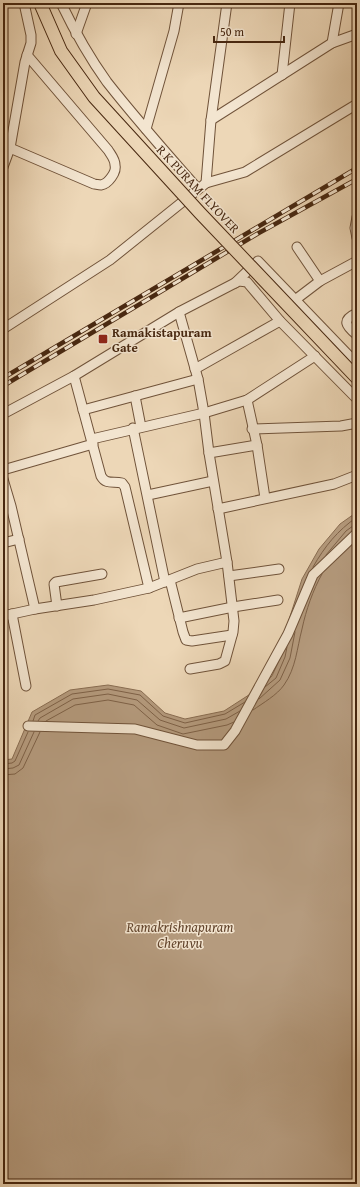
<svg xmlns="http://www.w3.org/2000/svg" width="360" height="1187" viewBox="0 0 360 1187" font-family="'Gentium Book Plus',serif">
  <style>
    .water { fill: #b59b7e; stroke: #896d52 }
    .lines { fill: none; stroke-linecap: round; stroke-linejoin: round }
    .shore { stroke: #7e6147; stroke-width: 1 }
    .minor-casing { stroke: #70533a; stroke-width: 11 }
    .minor { stroke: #f3e5d0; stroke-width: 9 }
    .rail-casing { stroke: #472710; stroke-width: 4.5 }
    .rail { stroke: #f3e5d0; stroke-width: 3; stroke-dasharray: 9; stroke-linecap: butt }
    .major-bridge-casing { stroke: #472710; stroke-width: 14; stroke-linecap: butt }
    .major-bridge { stroke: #edd7b7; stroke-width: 12 }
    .poi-dot { fill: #8f2418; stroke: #f3e5d0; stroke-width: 1.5 }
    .labels { text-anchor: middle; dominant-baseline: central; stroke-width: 3; stroke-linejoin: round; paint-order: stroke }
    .street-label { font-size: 13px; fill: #472710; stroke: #f3e5d0 }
    .poi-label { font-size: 13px; font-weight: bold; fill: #472710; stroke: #f3e5d0; text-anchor: start }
    .water-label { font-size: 14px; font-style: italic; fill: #62442c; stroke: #f3e5d0 }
  </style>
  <rect width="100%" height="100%" fill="#edd7b7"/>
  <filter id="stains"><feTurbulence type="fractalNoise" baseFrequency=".005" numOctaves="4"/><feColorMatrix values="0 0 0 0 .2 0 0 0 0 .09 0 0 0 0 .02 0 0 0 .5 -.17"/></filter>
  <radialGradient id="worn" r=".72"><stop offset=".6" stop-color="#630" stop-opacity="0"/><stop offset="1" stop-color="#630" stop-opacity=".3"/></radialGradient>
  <!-- water -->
  <path class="water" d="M357,512V1184H3V760L12,759L32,712L70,690L108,685L141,691L165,713L185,719L224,711L255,691L272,676L281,656L287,626L302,579L319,549L340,524Z"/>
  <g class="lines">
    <!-- shore -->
    <g class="shore">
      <path d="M326,555L346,531L357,523"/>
      <path d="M313,567C325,546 337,531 357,517"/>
      <path d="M265,687L276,678L285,657L287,647"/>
      <path d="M259,699L280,680L290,658L295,632"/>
      <path d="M253,710C263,703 277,695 284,685C296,668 297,648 302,629C306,610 313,590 322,574"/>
      <path d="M33,721L35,715L72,694L108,689L140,695L163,716L185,723L225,714L245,702"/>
      <path d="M38,721L40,718L73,699L108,694L137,700L160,720L184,728L226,719L240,711"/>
      <path d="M46,721L75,705L108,700L134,705L157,725L183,734L227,725L234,722"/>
      <path d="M3,764L12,763L15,761L28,732"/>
      <path d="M3,769L13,768L19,765L34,732"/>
      <path d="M3,775L15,774L23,768L40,732"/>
    </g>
    <!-- minor casing -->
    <g class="minor-casing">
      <g id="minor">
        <path d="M61,3C74,30 89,57 107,82C136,119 167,154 198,189"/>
        <path d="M76,34L87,3"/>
        <path d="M332,43L339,3"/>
        <path d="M282,75L290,3"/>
        <path d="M211,120L332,43L357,34"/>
        <path d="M146,129L174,31L179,3"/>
        <path d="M10,148L94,184C96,184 98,185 101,185C108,184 117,172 115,165C115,159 111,155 108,150L27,55"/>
        <path d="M3,167L10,148L25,62L31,43V35L24,3"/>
        <path d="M206,183L211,120L227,3"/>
        <path d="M357,217L355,228L357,238"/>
        <path d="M297,247L320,281"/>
        <path d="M235,283L239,281L247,282L280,321L357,399"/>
        <path d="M295,300L320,281L357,261"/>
        <path d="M179,312L198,379L204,413L209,453L227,562L234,621L233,632L225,661L219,664L190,669"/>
        <path d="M357,313C341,320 346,326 357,335"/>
        <path d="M3,329L110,260L206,183L245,172L357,104"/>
        <path d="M195,369L280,321"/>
        <path d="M74,376L101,476C106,485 113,481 122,483L125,487L149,588"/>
        <path d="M135,396L141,427"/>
        <path d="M247,400L257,445L265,498"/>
        <path d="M83,410L198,379"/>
        <path d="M3,414L74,376L179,312L235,283L258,261L357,364"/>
        <path d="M133,428L165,582"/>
        <path d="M252,429L341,426L357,423"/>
        <path d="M92,439L204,413L247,400L315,356"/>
        <path d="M209,453L257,445"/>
        <path d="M3,470L93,444"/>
        <path d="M3,479L11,506L35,609"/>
        <path d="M148,495L213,481"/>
        <path d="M218,509L334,484L357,475"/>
        <path d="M3,543L19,539"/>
        <path d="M229,576L279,569"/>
        <path d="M170,580L183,632L186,640L192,641L232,635"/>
        <path d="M57,606L54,584L56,582L102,574"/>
        <path d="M12,614L26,686"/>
        <path d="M3,616L35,609L94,600L149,588L197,569L227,562"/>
        <path d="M179,618L233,607L278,600"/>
        <path d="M28,726L135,729L197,745H224L235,731L288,634L313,575L357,533"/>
      </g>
    </g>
    <!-- minor -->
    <use href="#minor" class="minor"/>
    <!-- rail casing -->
    <g class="rail-casing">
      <g id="rail">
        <path d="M3,378L357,168"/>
        <path d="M3,386L257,234L357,179"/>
      </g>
    </g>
    <!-- rail -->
    <use href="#rail" class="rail"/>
    <!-- major-bridge casing -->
    <g class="major-bridge-casing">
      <path id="major-bridge" d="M40,3L61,51L94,97L200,213L357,378"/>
    </g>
    <!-- major-bridge -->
    <use href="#major-bridge" class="major-bridge"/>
  </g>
  <!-- markers -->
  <rect class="poi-dot" x="98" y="334" width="10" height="10" rx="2"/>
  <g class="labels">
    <!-- street labels -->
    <g class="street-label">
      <text transform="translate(198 189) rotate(47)">R K PURAM FLYOVER</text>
    </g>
    <!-- poi labels -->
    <g class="poi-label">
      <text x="112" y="332">Ramakistapuram<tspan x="112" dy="15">Gate</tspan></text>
    </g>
    <!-- water labels -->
    <g class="water-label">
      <text x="180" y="927">Ramakrishnapuram<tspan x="180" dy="16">Cheruvu</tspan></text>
    </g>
  </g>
  <!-- margin -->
  <rect width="360" height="1187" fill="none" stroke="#edd7b7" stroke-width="16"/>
  <rect x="4" y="4" width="352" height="1179" fill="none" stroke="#472710" stroke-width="2"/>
  <rect x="8" y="8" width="344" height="1171" fill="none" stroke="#472710"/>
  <!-- scale -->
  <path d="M214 36v6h70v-6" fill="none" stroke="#472710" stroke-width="2"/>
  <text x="220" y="36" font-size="12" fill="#472710" stroke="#f3e5d0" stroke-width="3" paint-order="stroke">50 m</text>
  <rect width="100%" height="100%" filter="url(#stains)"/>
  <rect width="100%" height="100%" fill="url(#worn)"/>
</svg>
